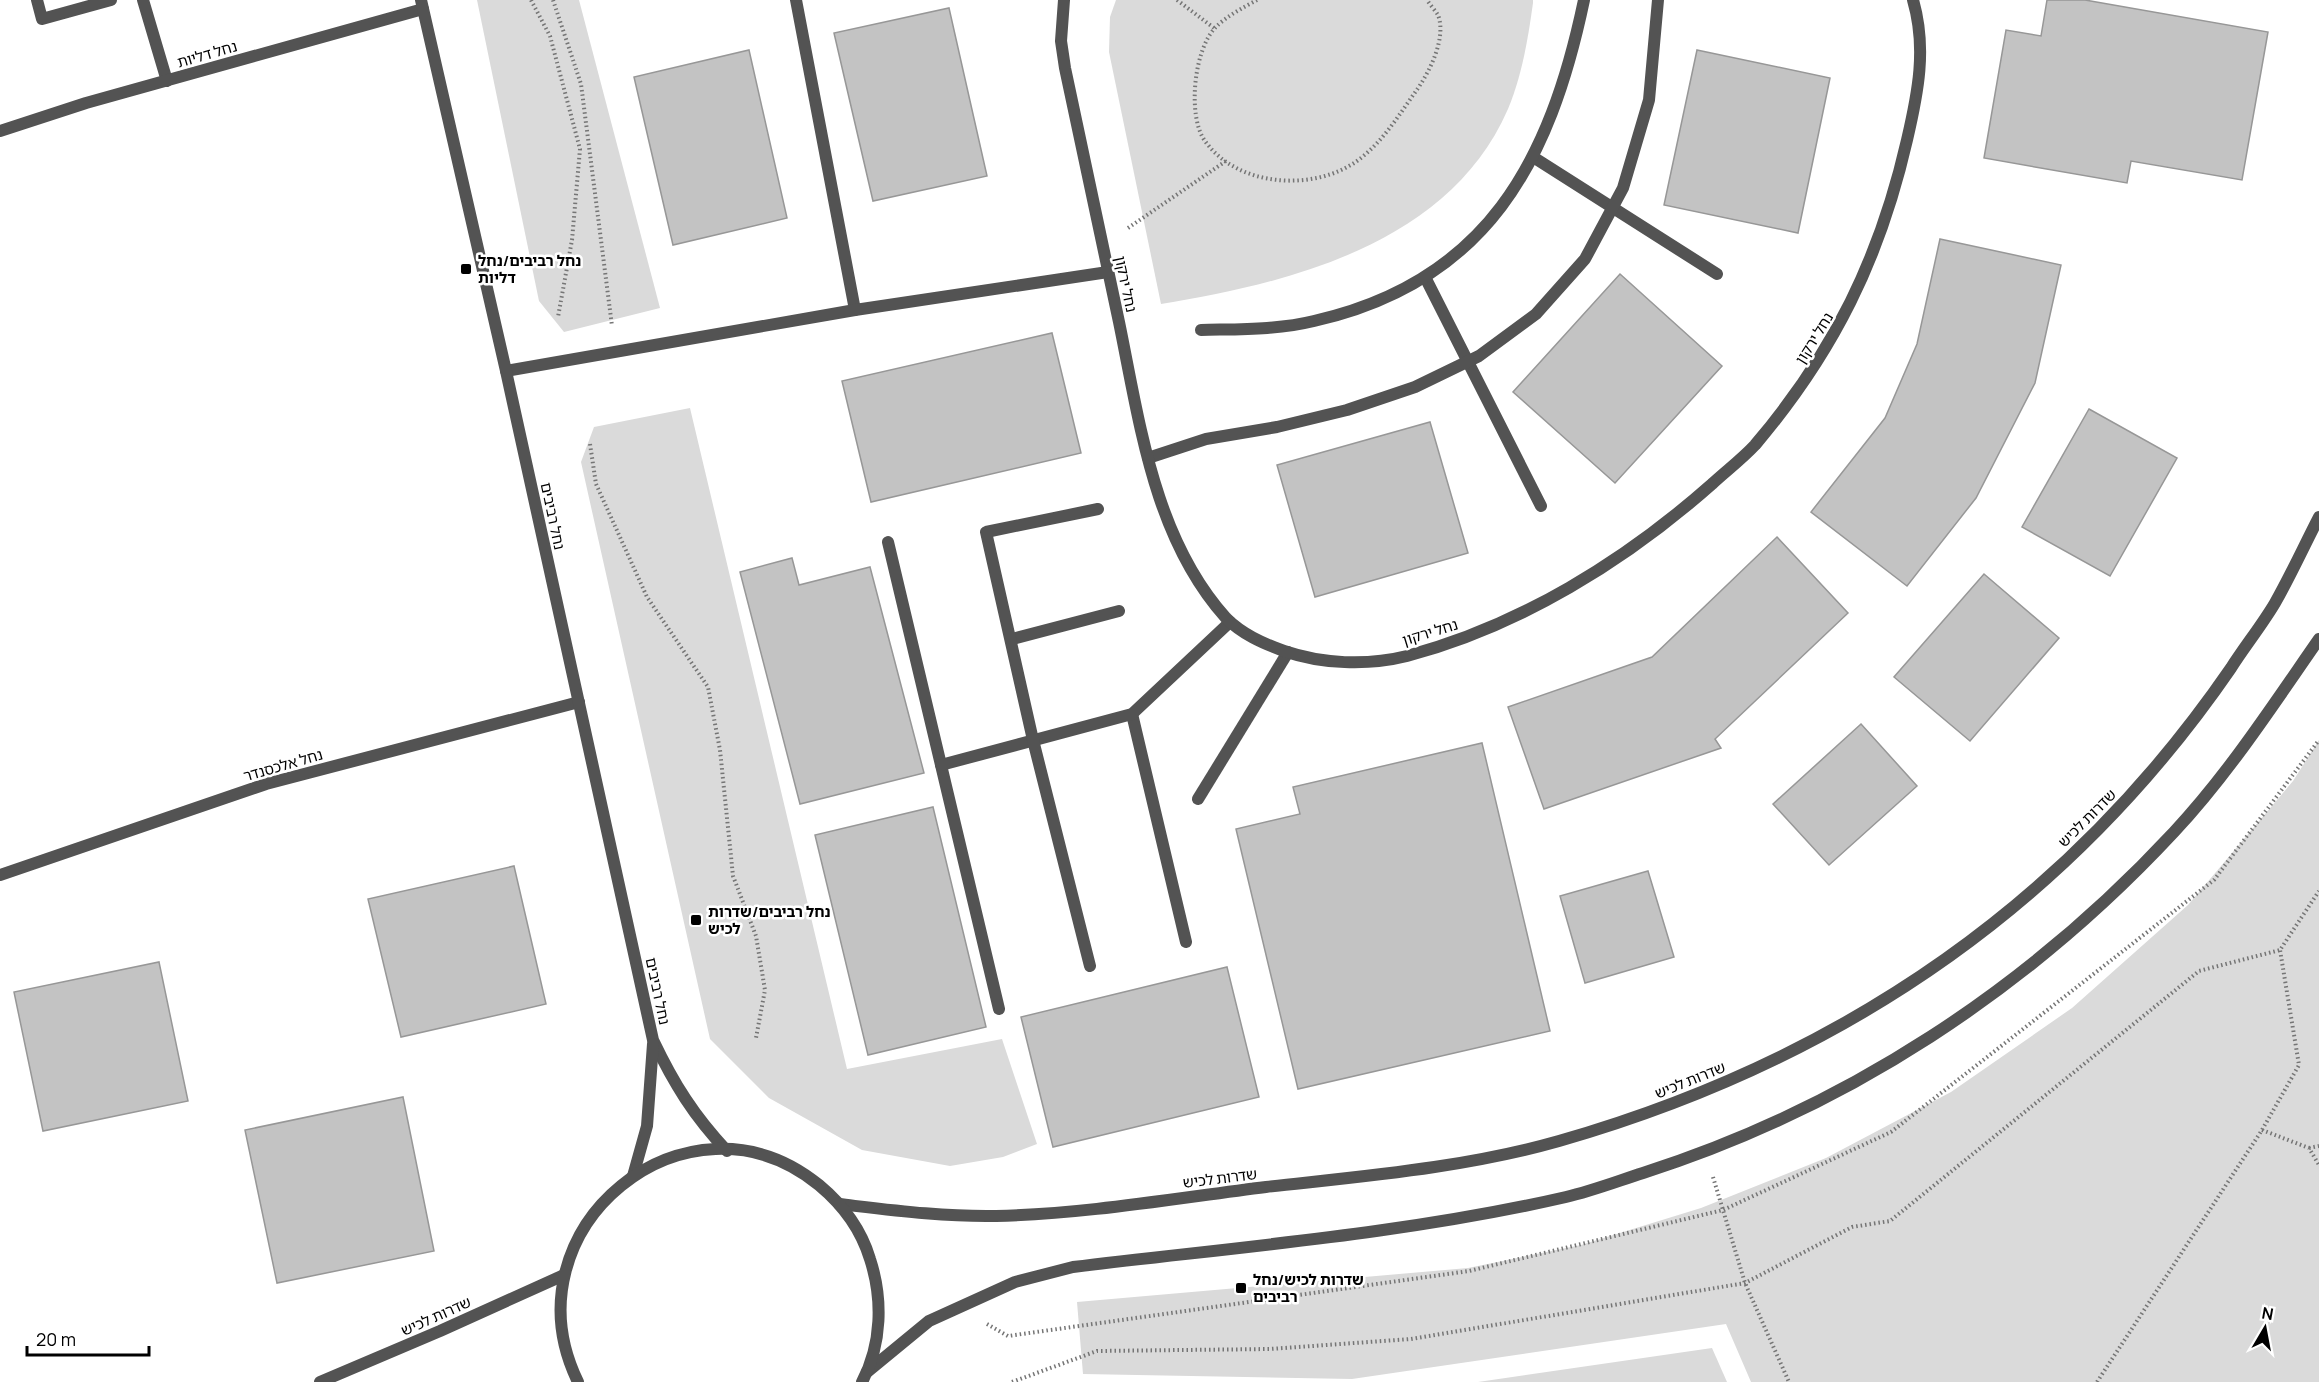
<svg xmlns="http://www.w3.org/2000/svg" width="2319" height="1382" viewBox="0 0 2319 1382" font-family="Manrope,'Noto Sans Hebrew',sans-serif">
  <style>
    .green { fill: #dadada }
    .building { fill: #c3c3c3; stroke: #979797; stroke-width: 1.5 }
    .lines { fill: none; stroke-linecap: round; stroke-linejoin: round }
    .path { stroke: #757575; stroke-width: 4; stroke-dasharray: 1.5 3; stroke-linecap: butt }
    .service { stroke: #535353; stroke-width: 12 }
    .minor { stroke: #535353; stroke-width: 12 }
    .tertiary { stroke: #535353; stroke-width: 12 }
    .poi-dot { fill: #000; stroke: #fff; stroke-width: 2 }
    .labels { text-anchor: middle; dominant-baseline: central; stroke-width: 5; stroke-linejoin: round; paint-order: stroke }
    .street-label { font-size: 15px; fill: #000; stroke: #fff }
    .poi-label { font-size: 15px; font-weight: bold; fill: #000; stroke: #fff; text-anchor: start }
  </style>
  <rect width="100%" height="100%" fill="#fff"/>
  <!-- green -->
  <g class="green">
    <path d="M477,0H579L660,308L564,332L539,301Z"/>
    <path d="M1116,0H1533V3C1528,39 1522,75 1508,109C1450,243 1291,283 1161,304L1109,52L1110,17Z"/>
    <path d="M690,408L847,1069L1002,1039L1037,1144L1003,1157L950,1166L862,1150L769,1098L710,1039L581,462L594,427Z"/>
    <path d="M2319,740V1382H1751L1726,1324L1352,1379L1083,1374L1077,1302L1468,1268L1581,1245L1701,1208L1826,1158L1951,1092L2072,1008L2188,905L2293,781Z"/>
    <path d="M1712,1348L1727,1382H1478Z"/>
  </g>
  <!-- building -->
  <g class="building">
    <path d="M2047,0H2085L2268,32L2242,180L2131,161L2127,183L1984,158L2006,30L2041,36Z"/>
    <path d="M949,8L987,176L873,201L834,33Z"/>
    <path d="M749,50L787,218L673,245L634,77Z"/>
    <path d="M1697,50L1830,78L1798,233L1664,205Z"/>
    <path d="M1940,239L2061,265L2035,383L1976,498L1907,586L1811,512L1885,418L1917,344Z"/>
    <path d="M1620,274L1722,366L1615,483L1513,392Z"/>
    <path d="M1052,333L1081,453L871,502L842,381Z"/>
    <path d="M2089,409L2177,458L2110,576L2022,527Z"/>
    <path d="M1430,422L1468,553L1315,597L1277,465Z"/>
    <path d="M1777,537L1848,613L1715,739L1721,748L1544,809L1508,707L1652,657Z"/>
    <path d="M792,558L799,585L870,567L924,773L800,804L740,572Z"/>
    <path d="M1984,574L2059,638L1970,741L1894,677Z"/>
    <path d="M1861,724L1917,786L1829,865L1773,804Z"/>
    <path d="M1482,743L1550,1031L1298,1089L1236,829L1300,814L1293,787Z"/>
    <path d="M933,807L986,1027L868,1055L815,835Z"/>
    <path d="M514,866L546,1004L401,1037L368,899Z"/>
    <path d="M1648,871L1674,957L1585,983L1560,896Z"/>
    <path d="M159,962L188,1101L43,1131L14,992Z"/>
    <path d="M1227,967L1259,1097L1053,1147L1021,1017Z"/>
    <path d="M403,1097L434,1251L277,1283L245,1130Z"/>
  </g>
  <g class="lines">
    <!-- path -->
    <g class="path">
      <path d="M531,0L550,36L580,149L572,240L558,317"/>
      <path d="M553,0L581,84L612,326"/>
      <path d="M1177,0L1214,28"/>
      <path d="M1257,0C1244,7 1225,17 1215,28C1194,50 1187,116 1205,141C1237,187 1313,192 1357,161C1382,143 1399,115 1416,91C1429,73 1447,38 1438,15C1435,10 1430,5 1427,0"/>
      <path d="M1128,228L1226,161"/>
      <path d="M590,444L596,484L647,597L708,687L720,750L733,876L756,936L765,990L756,1038"/>
      <path d="M2262,1130L2309,1148L2319,1165"/>
      <path d="M2309,1148L2319,1146"/>
      <path d="M1713,1177L1745,1283L1789,1382"/>
      <path d="M987,1324L1008,1336L1469,1271L1723,1210L1891,1132L2214,880L2319,740"/>
      <path d="M1012,1382L1097,1351L1270,1349L1411,1339L1745,1283L1852,1227L1890,1221L2199,971L2280,950L2319,891"/>
      <path d="M2097,1382L2262,1130L2299,1065L2280,950"/>
    </g>
    <!-- service -->
    <g class="service">
      <path d="M37,0L42,19L111,0"/>
      <path d="M143,0L167,81"/>
      <path d="M796,0L855,310"/>
      <path d="M1533,157L1717,274"/>
      <path d="M1425,277L1541,506"/>
      <path d="M1201,330C1238,329 1277,330 1314,321C1487,282 1550,162 1584,0"/>
      <path d="M1148,458L1206,439L1277,427L1347,410L1415,387L1479,356L1536,314L1585,259L1623,188L1649,100L1658,0"/>
      <path d="M888,542L999,1009"/>
      <path d="M1012,639L1119,611"/>
      <path d="M1132,714L1186,942"/>
      <path d="M941,765L1132,714L1230,622"/>
      <path d="M1198,799L1288,652"/>
      <path d="M1090,966L1033,740L986,532L1098,509"/>
    </g>
    <!-- minor -->
    <g class="minor">
      <path d="M1064,0L1061,41L1065,68C1083,153 1101,237 1119,322C1140,424 1154,538 1226,618C1242,634 1262,643 1284,651C1322,664 1367,666 1407,656C1520,626 1625,561 1712,484C1726,471 1742,459 1755,445C1834,352 1880,258 1907,140C1918,93 1927,48 1913,0"/>
      <path d="M0,131L86,103L423,9"/>
      <path d="M506,371L855,310L1108,272"/>
      <path d="M0,875L266,784L579,702"/>
    </g>
    <!-- tertiary -->
    <g class="tertiary">
      <path d="M421,0L506,371L653,1040C674,1084 694,1116 727,1151"/>
      <path d="M633,1176L647,1126L653,1044"/>
      <path d="M839,1204C891,1210 944,1217 996,1216C1086,1214 1177,1198 1266,1187C1364,1176 1464,1168 1559,1141C1838,1061 2066,908 2231,668C2245,646 2262,625 2275,603C2291,575 2304,546 2319,517"/>
      <path d="M867,1372L929,1321L1015,1282L1073,1267C1237,1247 1405,1234 1566,1197C1592,1191 1618,1181 1643,1173C1847,1108 2029,988 2174,832C2229,773 2273,705 2319,639"/>
      <path d="M320,1382L440,1331L564,1275"/>
      <path d="M578,1382C503,1228 688,1078 819,1185C843,1205 861,1229 870,1259C883,1299 882,1344 862,1382"/>
    </g>
  </g>
  <!-- markers -->
  <g class="poi-dot">
    <rect x="460" y="263" width="12" height="12" rx="3"/>
    <rect x="690" y="914" width="12" height="12" rx="3"/>
    <rect x="1235" y="1282" width="12" height="12" rx="3"/>
  </g>
  <g class="labels">
    <!-- street labels -->
    <g class="street-label">
      <text transform="translate(207 54) rotate(-16)">נחל דליות</text>
      <text transform="translate(1126 284) rotate(78)">נחל ירקון</text>
      <text transform="translate(1814 338) rotate(-58)">נחל ירקון</text>
      <text transform="translate(553 516) rotate(78)">נחל רביבים</text>
      <text transform="translate(1430 632) rotate(-17)">נחל ירקון</text>
      <text transform="translate(283 765) rotate(-16)">נחל אלכסנדר</text>
      <text transform="translate(2087 818) rotate(-45)">שדרות לכיש</text>
      <text transform="translate(658 991) rotate(78)">נחל רביבים</text>
      <text transform="translate(1690 1080) rotate(-22)">שדרות לכיש</text>
      <text transform="translate(1220 1178) rotate(-7)">שדרות לכיש</text>
      <text transform="translate(436 1316) rotate(-24)">שדרות לכיש</text>
    </g>
    <!-- poi labels -->
    <g class="poi-label">
      <text x="478" y="260">נחל רביבים/נחל<tspan x="478" dy="17">דליות</tspan></text>
      <text x="708" y="911">נחל רביבים/שדרות<tspan x="708" dy="17">לכיש</tspan></text>
      <text x="1253" y="1279">שדרות לכיש/נחל<tspan x="1253" dy="17">רביבים</tspan></text>
    </g>
  </g>
  <!-- north arrow -->
  <g transform="translate(2265 1328) rotate(10)" stroke="#ffffff" stroke-width="4.5" paint-order="stroke">
  <path d="M0-4.5L10 22L0 15L-10 22Z" fill="#000000"/>
  <text y="-9" font-size="16" font-weight="bold" text-anchor="middle" fill="#000000">N</text>
  </g>
  <!-- scale -->
  <path d="M27 1346v9h122v-9" fill="none" stroke="#000000" stroke-width="3"/>
  <text x="36" y="1346" font-size="18" fill="#000000" stroke="#ffffff" stroke-width="4.5" paint-order="stroke">20 m</text>
</svg>
